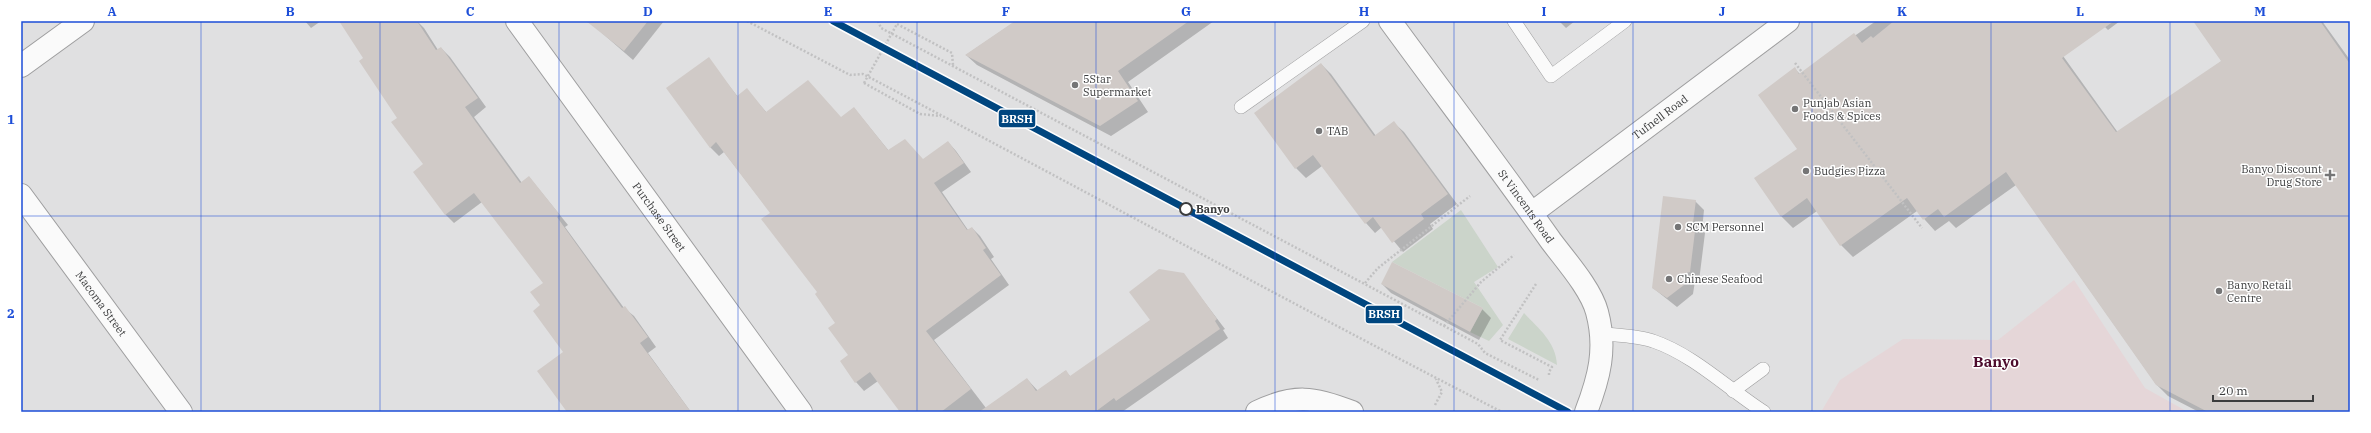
<svg xmlns="http://www.w3.org/2000/svg" width="2371" height="433" viewBox="0 0 2371 433" font-family="'IBM Plex Serif',serif">
  <style>
    .industrial { fill: #e5d6d8 }
    .green { fill: #cbd4ca }
    .shadow { fill: #0003 }
    .building { fill: #d0cac7 }
    .lines { fill: none; stroke-linecap: round; stroke-linejoin: round }
    .lane-casing { stroke: #9e9e9f; stroke-width: 14 }
    .street-casing { stroke: #9e9e9f; stroke-width: 24 }
    .secondary-casing { stroke: #9e9e9f; stroke-width: 24 }
    .path { stroke: #c1c1c2; stroke-width: 2.5; stroke-dasharray: 2 2; stroke-linecap: butt }
    .lane { stroke: #fafafa; stroke-width: 13 }
    .street { stroke: #fafafa; stroke-width: 22 }
    .secondary { stroke: #fafafa; stroke-width: 22 }
    .path-bridge { stroke: #c1c1c2; stroke-width: 2.5; stroke-dasharray: 2 2; stroke-linecap: butt }
    .rail-1-casing { stroke: #fff; stroke-width: 10 }
    .rail-1 { stroke: #00467f; stroke-width: 7 }
    .grid { fill: none; stroke: #1d4ed8; stroke-width: 1; stroke-opacity: 0.55 }
    .poi-dot { fill: #757576; stroke: #fff; stroke-width: 1.5 }
    .stop-dot { fill: #fff; stroke: #3b3c3d; stroke-width: 2 }
    .labels { text-anchor: middle; dominant-baseline: central; stroke-width: 3; stroke-linejoin: round; paint-order: stroke }
    .poi-label { font-size: 11px; fill: #3b3c3d; stroke: #fff; text-anchor: start }
    .street-label { font-size: 11px; fill: #3b3c3d; stroke: #fff }
    .stop-label { font-size: 11px; font-weight: bold; fill: #3b3c3d; stroke: #fff; text-anchor: start }
    .district-label { font-size: 15px; font-weight: bold; fill: #4d0c2d; stroke: #fff }
    .line-badge { stroke: #fff; stroke-width: 1.5 }
    .badge-label { font-size: 11px; text-anchor: middle; font-weight: bold; fill: #fff }
    .neatline { fill: none; stroke: #1d4ed8; stroke-width: 1.5 }
    .grid-label { font-size: 13px; text-anchor: middle; font-weight: bold; fill: #1d4ed8 }
  </style>
  <rect width="100%" height="100%" fill="#e0e0e1"/>
  <!-- industrial -->
  <path class="industrial" d="M2074,280L2145,388L2188,412H1821L1840,380L1903,339L1998,340Z"/>
  <!-- green -->
  <g class="green">
    <path d="M1461,210L1498,267L1474,282L1503,325L1489,341L1470,332L1483,308L1392,262Z"/>
    <path d="M1524,313C1539,329 1556,342 1557,365L1508,339Z"/>
  </g>
  <!-- shadow -->
  <g class="shadow">
    <path d="M305,21H321L311,28Z"/>
    <path d="M340,21H417L424,28L438,50L441,48L450,57L486,107L474,117L522,183L529,177L568,225L565,227L624,308L634,316L656,347L648,353L691,412H582L564,352L541,306L544,283L482,202L454,223L445,214L425,165L365,58Z"/>
    <path d="M611,21H664L633,60L602,33Z"/>
    <path d="M1016,21H1214L1128,82L1148,112L1111,136L977,65L966,55Z"/>
    <path d="M1559,21H1575L1566,28Z"/>
    <path d="M1876,21H2038L2119,134L2222,61L2194,21H2322L2350,60V412H2199L2168,396L2156,384L2016,185L1956,228L1949,221L1935,231L1917,211L1853,257L1841,245L1817,211L1793,228L1781,216L1799,149L1795,69L1800,74Z"/>
    <path d="M2099,21H2120L2108,30Z"/>
    <path d="M708,59L738,97L747,90L767,113L841,118L854,108L889,151L924,160L948,142L956,151L971,172L942,192L968,230L972,228L980,236L994,257L991,259L1009,285L934,340L986,408L1027,379L1038,391L1065,371L1071,377L1151,320L1183,274L1225,329L1223,330L1228,338L1122,412H902L878,381L864,391L856,382L849,356L837,324L771,213L724,152L719,156L710,147Z"/>
    <path d="M1321,64L1331,74L1376,136L1394,123L1404,132L1457,204L1430,224L1433,229L1403,252L1382,227L1375,233L1366,223L1322,166L1306,178L1296,168Z"/>
    <path d="M1695,201L1704,210L1702,230L1705,233L1699,281H1695L1693,294L1677,307L1653,288Z"/>
    <path d="M1382,284L1482,309L1491,318L1479,340L1391,293Z"/>
  </g>
  <!-- building -->
  <g class="building">
    <path d="M339,21H417L436,50L441,47L478,98L465,107L520,183L529,176L560,215L557,217L622,308L625,306L648,337L640,343L691,412H567L537,371L563,352L533,311L540,305L530,292L543,283L474,193L445,215L413,172L423,164L391,122L397,118L359,61L363,58Z"/>
    <path d="M586,21H648L624,51Z"/>
    <path d="M1015,21H1189L1118,71L1138,101L1100,126L965,55Z"/>
    <path d="M1894,21H2114L2062,58L2116,132L2221,61L2193,21H2320L2350,64V412H2208L2156,385L2006,172L1944,217L1938,209L1923,220L1907,198L1840,246L1807,198L1781,217L1754,178L1797,149L1758,95L1795,67L1799,74L1854,33L1862,43L1871,36L1873,38Z"/>
    <path d="M709,57L737,96L747,88L766,112L808,80L841,117L854,107L888,150L905,139L923,159L948,141L964,163L934,183L967,230L972,227L986,248L983,250L1001,275L926,331L971,389L941,412H900L870,372L855,383L840,361L848,355L828,328L835,323L815,294L817,292L761,219L770,213L716,142L710,148L666,88Z"/>
    <path d="M1321,63L1374,136L1394,121L1448,194L1421,214L1424,219L1392,243L1373,217L1365,224L1313,155L1295,169L1254,113Z"/>
    <path d="M1663,196L1696,200L1693,223H1696L1690,272L1686,273L1684,285L1667,298L1652,288Z"/>
    <path d="M1392,262L1483,308L1470,332L1381,284Z"/>
    <path d="M1159,269L1184,273L1217,319L1215,321L1220,329L1116,401L1114,398L1095,412H979L1027,378L1036,391L1066,370L1070,376L1150,320L1129,292Z"/>
  </g>
  <g class="lines">
    <!-- lane casing -->
    <g class="lane-casing">
      <g id="lane">
        <path d="M1514,21L1551,76L1625,21"/>
        <path d="M1241,107L1363,21"/>
        <path d="M1602,334C1619,335 1637,336 1653,341C1694,355 1728,389 1764,412"/>
        <path d="M1733,391L1763,369"/>
      </g>
    </g>
    <!-- street casing -->
    <g class="street-casing">
      <g id="street">
        <path id="s1" d="M517,21L801,412"/>
        <path d="M21,66L83,21"/>
        <path id="s2" d="M21,195L181,412"/>
      </g>
    </g>
    <!-- secondary casing -->
    <g class="secondary-casing">
      <g id="secondary">
        <path id="s3" d="M1390,21C1444,95 1499,167 1551,241C1566,261 1591,289 1597,312C1607,349 1599,378 1586,412"/>
        <path id="s4" d="M1532,213L1788,21"/>
        <path d="M1257,412C1294,394 1314,397 1352,412"/>
      </g>
    </g>
    <!-- path -->
    <g class="path">
      <path d="M747,21L850,75L863,74C1076,186 1288,302 1502,412"/>
      <path d="M878,21L881,28L1478,344L1485,353L1539,380"/>
      <path d="M897,24L952,53L953,65"/>
      <path d="M1795,63L1922,228"/>
      <path d="M864,83L920,114L941,116"/>
      <path d="M1365,283L1378,268L1470,196"/>
      <path d="M1536,284L1500,340L1552,367L1549,372V377"/>
      <path d="M1444,326L1481,282L1514,255"/>
      <path d="M1435,405L1442,392L1436,379"/>
    </g>
    <!-- lane -->
    <use href="#lane" class="lane"/>
    <!-- street -->
    <use href="#street" class="street"/>
    <!-- secondary -->
    <use href="#secondary" class="secondary"/>
    <!-- path-bridge -->
    <path class="path-bridge" d="M864,83L897,24"/>
    <!-- rail-1 casing -->
    <g class="rail-1-casing">
      <path id="rail-1" d="M833,21L1568,412"/>
    </g>
    <!-- rail-1 -->
    <use href="#rail-1" class="rail-1"/>
  </g>
  <!-- grid -->
  <path class="grid" d="M201,21V412M380,21V412M559,21V412M738,21V412M917,21V412M1096,21V412M1275,21V412M1454,21V412M1633,21V412M1812,21V412M1991,21V412M2170,21V412M21,216H2350"/>
  <!-- markers -->
  <g class="poi-dot">
    <circle cx="1075" cy="85" r="4"/>
    <circle cx="1795" cy="109" r="4"/>
    <circle cx="1319" cy="131" r="4"/>
    <circle cx="1806" cy="171" r="4"/>
    <path d="M2328 169h4v4h4v4h-4v4h-4v-4h-4v-4h4z"/>
    <circle cx="1678" cy="227" r="4"/>
    <circle cx="1669" cy="279" r="4"/>
    <circle cx="2219" cy="291" r="4"/>
  </g>
  <circle class="stop-dot" cx="1186" cy="209" r="6"/>
  <g class="labels">
    <!-- poi labels -->
    <g class="poi-label">
      <text x="1083" y="79">5Star<tspan x="1083" dy="13">Supermarket</tspan></text>
      <text x="1803" y="103">Punjab Asian<tspan x="1803" dy="13">Foods &amp; Spices</tspan></text>
      <text x="1327" y="131">TAB</text>
      <text x="2322" y="169" text-anchor="end">Banyo Discount<tspan x="2322" dy="13">Drug Store</tspan></text>
      <text x="1814" y="171">Budgies Pizza</text>
      <text x="1686" y="227">SCM Personnel</text>
      <text x="1677" y="279">Chinese Seafood</text>
      <text x="2227" y="285">Banyo Retail<tspan x="2227" dy="13">Centre</tspan></text>
    </g>
    <!-- street labels -->
    <g class="street-label">
      <text stroke="none"><textPath href="#s4" startOffset="160">Tufnell Road</textPath></text>
      <text stroke="none"><textPath href="#s3" startOffset="230">St Vincents Road</textPath></text>
      <text stroke="none"><textPath href="#s1" startOffset="242">Purchase Street</textPath></text>
      <text stroke="none"><textPath href="#s2" startOffset="135">Macoma Street</textPath></text>
    </g>
    <!-- stop labels -->
    <g class="stop-label">
      <text x="1196" y="209">Banyo</text>
    </g>
    <!-- district labels -->
    <g class="district-label">
      <text x="1996" y="361">Banyo</text>
    </g>
  </g>
  <g class="line-badge">
    <rect x="998" y="109" width="38" height="19" rx="4" fill="#00467f"/>
    <rect x="1365" y="305" width="38" height="19" rx="4" fill="#00467f"/>
  </g>
  <g class="badge-label">
    <text x="1017" y="123">BRSH</text>
    <text x="1384" y="318">BRSH</text>
  </g>
  <!-- border -->
  <rect width="2371" height="433" fill="none" stroke="#ffffff" stroke-width="44"/>
  <!-- scale -->
  <path d="M2213 395v6h100v-6" fill="none" stroke="#3b3c3d" stroke-width="2"/>
  <text x="2219" y="395" font-size="12" fill="#3b3c3d" stroke="#ffffff" stroke-width="3" paint-order="stroke">20 m</text>
  <rect x="22" y="22" width="2327" height="389" class="neatline"/>
  <g class="grid-label">
    <text x="112" y="16">A</text>
    <text x="290" y="16">B</text>
    <text x="470" y="16">C</text>
    <text x="648" y="16">D</text>
    <text x="828" y="16">E</text>
    <text x="1006" y="16">F</text>
    <text x="1186" y="16">G</text>
    <text x="1364" y="16">H</text>
    <text x="1544" y="16">I</text>
    <text x="1722" y="16">J</text>
    <text x="1902" y="16">K</text>
    <text x="2080" y="16">L</text>
    <text x="2260" y="16">M</text>
    <text x="11" y="124">1</text>
    <text x="11" y="318">2</text>
  </g>
</svg>
